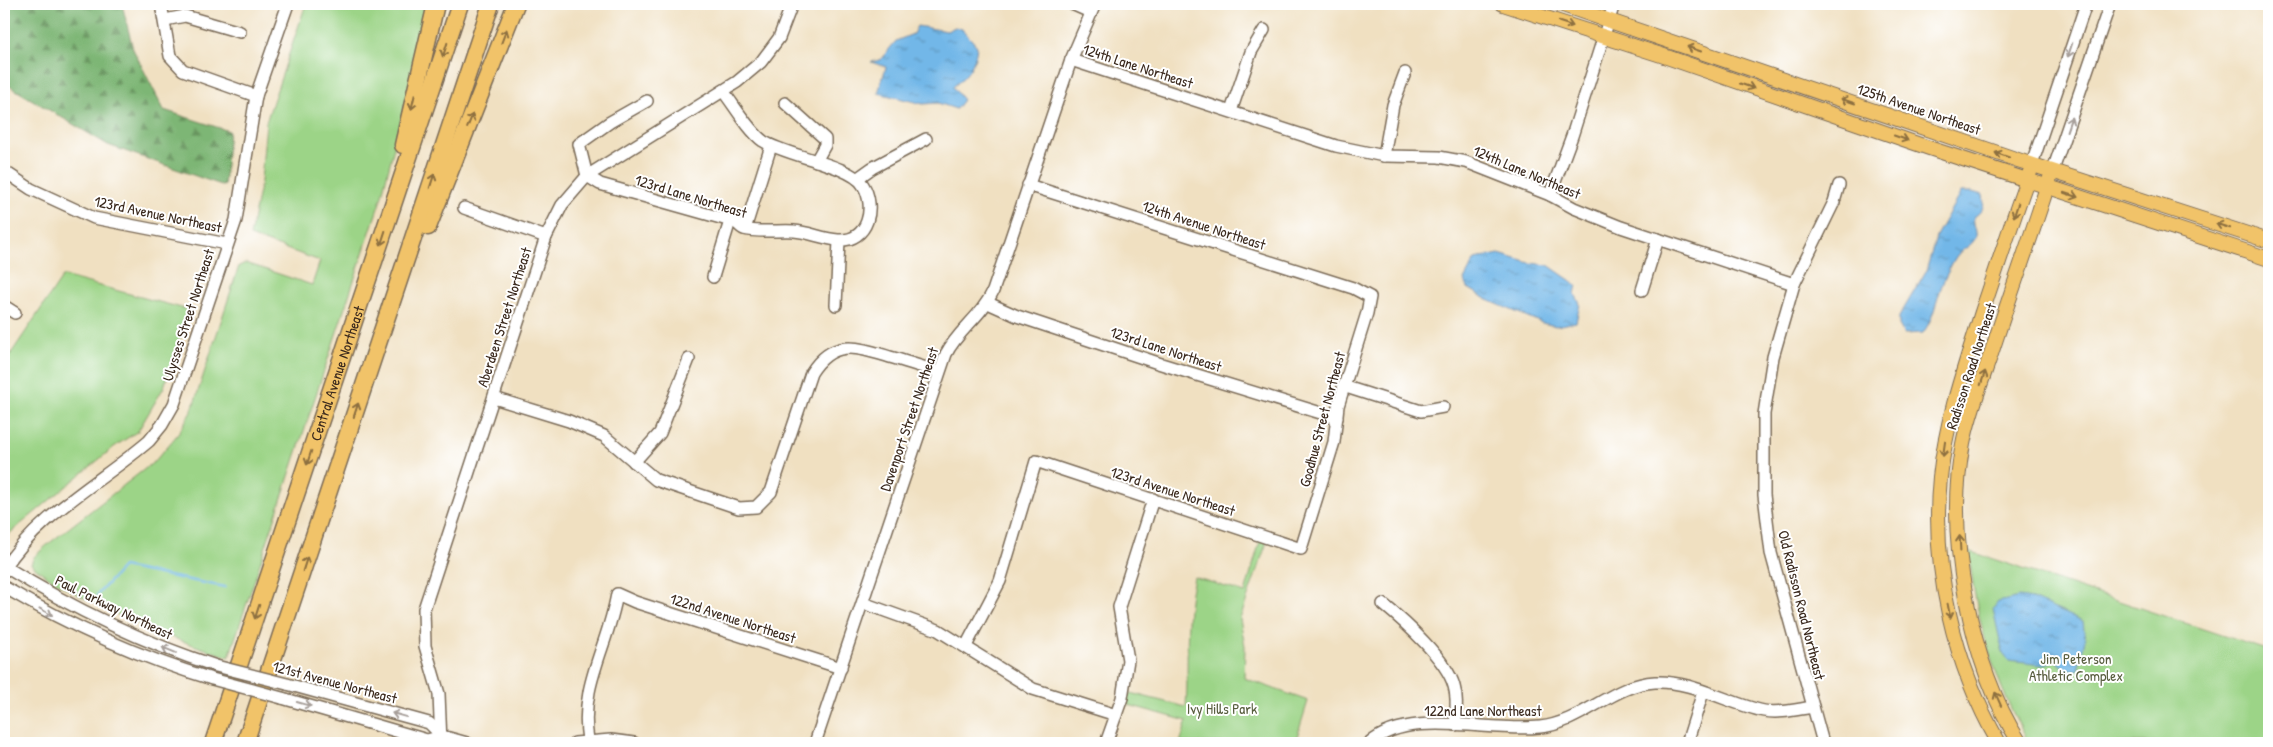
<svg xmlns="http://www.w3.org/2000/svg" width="2273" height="747" viewBox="0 0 2273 747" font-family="'Patrick Hand',sans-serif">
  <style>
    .green { fill: #9cd487; stroke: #6c7f52 }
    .forest { fill: url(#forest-firs); stroke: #5c7049 }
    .water { fill: url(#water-ripples); stroke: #567083 }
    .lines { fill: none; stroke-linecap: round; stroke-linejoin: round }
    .stream { stroke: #72b7e8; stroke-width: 2.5 }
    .minor-casing { stroke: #7a6a57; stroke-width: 14 }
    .major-casing { stroke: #7a6a57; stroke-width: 16 }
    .highway-casing { stroke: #7a6a57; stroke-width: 19 }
    .minor { stroke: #fff; stroke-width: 11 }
    .major { stroke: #f1c369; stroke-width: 14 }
    .highway { stroke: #f1c369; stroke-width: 16 }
    .minor-bridge-casing { stroke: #7a6a57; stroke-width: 14; stroke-linecap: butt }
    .minor-bridge { stroke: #fff; stroke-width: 11 }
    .oneway { stroke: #8d6f40 }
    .oneway2 { stroke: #a79f9a }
    .labels { text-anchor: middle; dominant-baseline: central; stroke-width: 4; stroke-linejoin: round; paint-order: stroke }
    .street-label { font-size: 15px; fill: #3b2a1e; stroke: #fff }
    .park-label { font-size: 15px; fill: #585d3e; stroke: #fff }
  </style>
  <defs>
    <pattern id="forest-firs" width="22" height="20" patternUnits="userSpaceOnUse" patternTransform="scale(1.25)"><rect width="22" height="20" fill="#7db674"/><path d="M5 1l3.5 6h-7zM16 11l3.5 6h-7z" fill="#68945f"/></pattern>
    <pattern id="water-ripples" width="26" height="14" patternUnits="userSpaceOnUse" patternTransform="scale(1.25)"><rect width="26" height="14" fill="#72b7e8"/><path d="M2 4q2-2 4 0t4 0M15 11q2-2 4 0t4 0" fill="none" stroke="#5f95bb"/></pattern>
  </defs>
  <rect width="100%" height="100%" fill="#fff"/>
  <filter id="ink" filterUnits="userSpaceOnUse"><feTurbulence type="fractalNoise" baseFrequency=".02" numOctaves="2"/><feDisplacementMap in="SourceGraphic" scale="10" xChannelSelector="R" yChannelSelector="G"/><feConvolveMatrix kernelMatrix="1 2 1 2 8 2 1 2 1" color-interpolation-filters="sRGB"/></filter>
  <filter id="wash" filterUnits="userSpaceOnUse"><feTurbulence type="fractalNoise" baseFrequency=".0096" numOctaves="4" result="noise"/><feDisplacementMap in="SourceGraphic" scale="20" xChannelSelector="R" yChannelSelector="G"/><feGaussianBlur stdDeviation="1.12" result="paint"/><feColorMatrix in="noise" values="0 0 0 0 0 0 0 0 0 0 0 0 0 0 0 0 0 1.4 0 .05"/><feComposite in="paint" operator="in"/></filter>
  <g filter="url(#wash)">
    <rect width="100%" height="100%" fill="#f0e0c1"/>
    <!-- green -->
    <g class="green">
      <path d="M306,4H430L381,199L229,657C179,641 132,623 86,599C66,588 48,579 31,564L34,557L47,545L155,461L178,434L192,410L239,266L246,263L312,285L320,261L250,236L261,181L266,122Z"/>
      <path d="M63,276L189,310L164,387L138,431L114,447L4,538V364Z"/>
      <path d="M1260,541L1267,542L1240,619L1245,646L1244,678L1308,701L1295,743H1180L1187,721L1125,704L1130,693L1186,707C1189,664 1184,619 1194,577L1245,593Z"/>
      <path d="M1969,551L2269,651V743H2029C1995,684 1975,619 1969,551Z"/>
    </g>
    <!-- forest -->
    <path class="forest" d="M11,4H122L133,49L164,110L229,131L224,186L108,145L9,86L4,81V12Z"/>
    <!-- water -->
    <g class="water">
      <path d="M917,26L947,31L955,27L962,29L977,46C975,66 968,74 953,87L963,100L956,109L938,103L923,104L878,93L886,67L871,62L880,60L896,41L913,34Z"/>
      <path d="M1961,192H1972L1983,195C1985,206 1983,211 1974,217C1972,224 1979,233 1975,239C1972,245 1965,248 1960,252C1955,257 1951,265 1948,272C1937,291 1936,316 1923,333L1904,334L1899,325V317L1926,271L1937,234Z"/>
      <path d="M1499,254L1530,263L1548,265L1577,285L1575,294L1580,304L1576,322L1556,326L1542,323L1490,301L1468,288L1464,280L1475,259Z"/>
      <path d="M2019,597L2032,599L2083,621L2085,640L2078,670H2067L2056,660L2042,665L2009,661L2003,654L1993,609L1998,602Z"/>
    </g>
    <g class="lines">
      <!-- stream -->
      <path class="stream" d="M97,595L123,567L225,587"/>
    </g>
  </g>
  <g filter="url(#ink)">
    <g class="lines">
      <!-- minor casing -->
      <g class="minor-casing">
        <g id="minor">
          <path d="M161,4L170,56L183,70L256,96"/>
          <path d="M1072,4L1090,12"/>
          <path d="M165,20L185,16L240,32"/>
          <path d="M1071,60L1336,146L1384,156L1439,157L1466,162L1550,195L1574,208L1621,227L1794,284"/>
          <path d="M647,101L610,122L579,144L587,176L600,184L735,222C738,224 741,228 744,229C755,233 781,230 794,231C809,232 823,239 838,240C869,242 876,206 863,185C851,165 786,156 763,141C749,131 734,105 723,91"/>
          <path d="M785,103L825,139V145L816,161"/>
          <path d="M1231,111L1251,52L1264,30"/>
          <path d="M1384,156L1393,105L1405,73"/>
          <path d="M2032,164L2086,4"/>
          <path d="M2053,170L2110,4"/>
          <path d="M4,171L31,189L94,218L227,244"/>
          <path d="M858,178L872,168L926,139"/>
          <path d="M1550,195L1572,136L1614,4"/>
          <path d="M464,208L546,237"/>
          <path d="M745,229L771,146"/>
          <path d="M713,277L730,221"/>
          <path d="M1642,290L1658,239"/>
          <path d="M988,303L1017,316L1158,363L1337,418"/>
          <path d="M836,305L839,241"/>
          <path d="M4,306L15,313"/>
          <path d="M1343,386L1421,411L1443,407"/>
          <path d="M494,398L569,421L604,436L656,480L739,508L756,507L771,492L811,373C833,338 857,347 890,357C907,362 923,367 939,372"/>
          <path d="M634,462L660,433L689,359"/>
          <path d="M4,566C70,607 141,642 216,666"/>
          <path d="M4,569C38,515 101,482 149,441L162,425L174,404L236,220L256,96L288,4"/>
          <path d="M4,587C70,626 138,657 212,679"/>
          <path d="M863,603L938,630L1033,689L1116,715"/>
          <path d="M1383,604C1405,622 1447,660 1454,686C1458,699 1456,712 1455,725"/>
          <path d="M966,646L1000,581L1036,461L1301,549L1334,442L1338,406L1367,313L1370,297L1353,288L1028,185"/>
          <path d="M287,684L429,723L442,736L467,743"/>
          <path d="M282,698L427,740L442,736"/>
          <path d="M588,740C579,685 608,647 617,594L635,602L841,668"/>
          <path d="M441,743L439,694L425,646L424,609L546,237L562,205L587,176L737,82L761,62L779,38L792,4"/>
          <path d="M575,743L611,740L634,743"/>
          <path d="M815,743L946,354C958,330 982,316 993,291L1071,60L1095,4"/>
          <path d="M1106,743L1122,698L1128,660L1119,607L1153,499"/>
          <path d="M1370,743C1409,708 1490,733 1540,727C1582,723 1613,684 1655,682C1691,680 1729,704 1764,711C1780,714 1798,709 1813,707"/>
          <path d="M1687,743L1703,692"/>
          <path d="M1823,743L1771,553L1764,495V414L1773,357L1794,284L1834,202L1839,185"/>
        </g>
      </g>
      <!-- major casing -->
      <g class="major-casing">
        <g id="major">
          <path d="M1503,4L1661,55L1929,148L2269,259"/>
          <path d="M1560,4L2018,160L2269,241"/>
          <path d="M1999,743C1954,665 1931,568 1940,477C1946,420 1965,366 1982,312C1998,265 2013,218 2030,172"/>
          <path d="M2020,743C1970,665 1945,535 1963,444C1969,413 1981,383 1991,354C2010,295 2031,237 2050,178"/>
        </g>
      </g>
      <!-- highway casing -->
      <g class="highway-casing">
        <g id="highway">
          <path d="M403,145L436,4"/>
          <path d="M428,227L516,4"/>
          <path id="s1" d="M213,743L460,4"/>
          <path d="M245,743L491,4"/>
        </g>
      </g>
      <!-- minor -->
      <use href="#minor" class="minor"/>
      <!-- major -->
      <use href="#major" class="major"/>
      <!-- highway -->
      <use href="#highway" class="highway"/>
      <!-- minor-bridge casing -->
      <g class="minor-bridge-casing">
        <g id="minor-bridge">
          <path d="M216,666L287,684"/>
          <path d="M212,679L282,698"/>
        </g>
      </g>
      <!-- minor-bridge -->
      <use href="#minor-bridge" class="minor-bridge"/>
    </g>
    <!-- one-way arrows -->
    <defs><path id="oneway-shaft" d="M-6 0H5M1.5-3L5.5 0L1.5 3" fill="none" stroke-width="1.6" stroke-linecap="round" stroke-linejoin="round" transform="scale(1.25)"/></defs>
    <g class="oneway">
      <use href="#oneway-shaft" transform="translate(1566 24) rotate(18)"/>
      <use href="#oneway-shaft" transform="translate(504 36) rotate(-69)"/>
      <use href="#oneway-shaft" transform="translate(1694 49) rotate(-161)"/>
      <use href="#oneway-shaft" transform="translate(445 50) rotate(108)"/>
      <use href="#oneway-shaft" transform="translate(1747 86) rotate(19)"/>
      <use href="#oneway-shaft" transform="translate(1848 101) rotate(-161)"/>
      <use href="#oneway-shaft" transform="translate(413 102) rotate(103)"/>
      <use href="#oneway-shaft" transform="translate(470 121) rotate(-68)"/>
      <use href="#oneway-shaft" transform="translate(1901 138) rotate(19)"/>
      <use href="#oneway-shaft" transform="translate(2002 155) rotate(-161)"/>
      <use href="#oneway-shaft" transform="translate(432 181) rotate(-72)"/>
      <use href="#oneway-shaft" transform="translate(2071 195) rotate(18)"/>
      <use href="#oneway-shaft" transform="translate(2016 210) rotate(108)"/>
      <use href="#oneway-shaft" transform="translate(2223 226) rotate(-162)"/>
      <use href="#oneway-shaft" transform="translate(383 238) rotate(108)"/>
      <use href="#oneway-shaft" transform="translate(1983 378) rotate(-72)"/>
      <use href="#oneway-shaft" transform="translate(356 410) rotate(-72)"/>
      <use href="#oneway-shaft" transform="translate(1944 449) rotate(98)"/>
      <use href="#oneway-shaft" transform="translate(309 458) rotate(108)"/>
      <use href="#oneway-shaft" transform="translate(1960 543) rotate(-93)"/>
      <use href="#oneway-shaft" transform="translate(305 564) rotate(-72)"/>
      <use href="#oneway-shaft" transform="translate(1949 611) rotate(79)"/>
      <use href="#oneway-shaft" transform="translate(257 612) rotate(108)"/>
      <use href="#oneway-shaft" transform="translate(1998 699) rotate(-114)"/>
    </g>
    <g class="oneway2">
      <use href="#oneway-shaft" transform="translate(2070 50) rotate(108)"/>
      <use href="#oneway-shaft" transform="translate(2069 124) rotate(-71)"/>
      <use href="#oneway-shaft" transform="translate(46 612) rotate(29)"/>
      <use href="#oneway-shaft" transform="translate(169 650) rotate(-157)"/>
      <use href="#oneway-shaft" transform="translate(304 704) rotate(16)"/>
      <use href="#oneway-shaft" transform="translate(399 715) rotate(-164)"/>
    </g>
  </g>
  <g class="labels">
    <!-- street labels -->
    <g class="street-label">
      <text transform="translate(1138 66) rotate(18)">124th Lane Northeast</text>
      <text transform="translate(1919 109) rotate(19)">125th Avenue Northeast</text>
      <text transform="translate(1527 172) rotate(23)">124th Lane Northeast</text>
      <text transform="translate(691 196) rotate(17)">123rd Lane Northeast</text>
      <text transform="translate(158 214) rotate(12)">123rd Avenue Northeast</text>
      <text transform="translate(1204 225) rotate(18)">124th Avenue Northeast</text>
      <text transform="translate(188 315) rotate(-72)">Ulysses Street Northeast</text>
      <text transform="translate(504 317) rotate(-72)">Aberdeen Street Northeast</text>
      <text transform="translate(1166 349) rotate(18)">123rd Lane Northeast</text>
      <text transform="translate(1971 366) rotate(-72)">Radisson Road Northeast</text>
      <text stroke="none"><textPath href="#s1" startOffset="390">Central Avenue Northeast</textPath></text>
      <text transform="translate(909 419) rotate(-71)">Davenport Street Northeast</text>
      <text transform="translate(1322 419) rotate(-75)">Goodhue Street Northeast</text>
      <text transform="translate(1173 491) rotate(18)">123rd Avenue Northeast</text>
      <text transform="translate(1802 605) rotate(76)">Old Radisson Road Northeast</text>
      <text transform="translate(114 607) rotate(26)">Paul Parkway Northeast</text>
      <text transform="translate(733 618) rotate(18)">122nd Avenue Northeast</text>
      <text transform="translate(335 682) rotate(15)">121st Avenue Northeast</text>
      <text x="1483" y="710">122nd Lane Northeast</text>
    </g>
    <!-- park labels -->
    <g class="park-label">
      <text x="2076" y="658">Jim Peterson<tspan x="2076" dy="17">Athletic Complex</tspan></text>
      <text x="1222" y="708">Ivy Hills Park</text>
    </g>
  </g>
  <!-- margin -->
  <rect width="2273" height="747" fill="none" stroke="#fff" stroke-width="20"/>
</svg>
